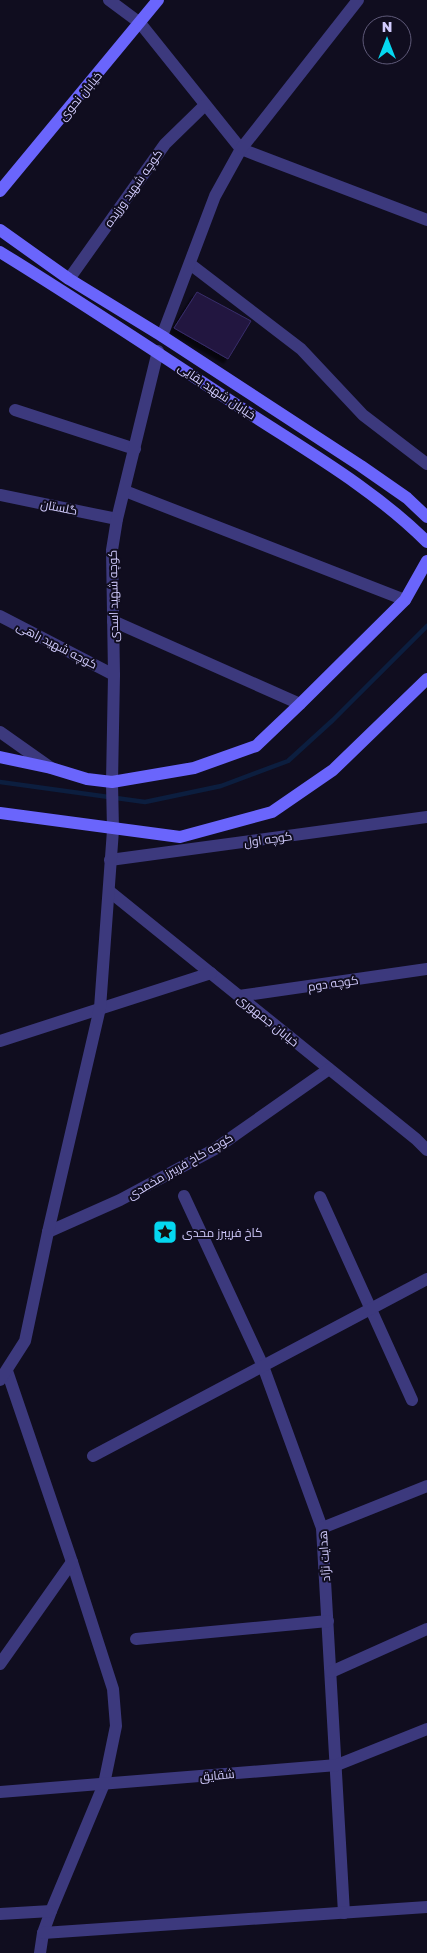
<svg xmlns="http://www.w3.org/2000/svg" width="427" height="1953" viewBox="0 0 427 1953" font-family="'Golos Text',Cairo,sans-serif">
  <style>
    .lines { fill: none; stroke-linecap: round; stroke-linejoin: round }
    .stream { stroke: #0c1e3f; stroke-width: 4.5 }
    .building { fill: #21193f; stroke: #392c6b; filter: url(#shadow) }
    .street { stroke: #3c397d; stroke-width: 12 }
    .secondary { stroke: #6a65fc; stroke-width: 12 }
    .labels { text-anchor: middle; dominant-baseline: central; stroke-width: 4; stroke-linejoin: round; paint-order: stroke }
    .street-label { font-size: 12px; fill: #d2ccfe; stroke: #100d1f }
    .poi-label { font-size: 12px; fill: #d2ccfe; stroke: #100d1f; text-anchor: start }
  </style>
  <defs>
    <filter id="shadow"><feDropShadow dx="-4.5" dy="4.5" stdDeviation="1" flood-color="#0009"/></filter>
  </defs>
  <rect width="100%" height="100%" fill="#100d1f"/>
  <g class="lines">
    <!-- stream -->
    <path class="stream" d="M0,782L145,802L221,786L288,761L333,720L427,626"/>
  </g>
  <!-- building -->
  <path class="building" d="M197,292L251,321L228,359L174,328Z"/>
  <g class="lines">
    <!-- street -->
    <g class="street">
      <path d="M109,0L140,23L241,149L427,220"/>
      <path d="M190,264L301,349L363,415L427,464"/>
      <path d="M69,279L165,144L205,105"/>
      <path d="M162,336L215,196L241,149L358,0"/>
      <path d="M15,410L135,449"/>
      <path d="M125,491L405,600"/>
      <path d="M0,495L117,519"/>
      <path d="M0,616L114,675"/>
      <path d="M113,621L300,704"/>
      <path d="M0,732L51,768"/>
      <path d="M110,860L427,817"/>
      <path d="M109,891L416,1139L427,1150"/>
      <path d="M239,996L427,969"/>
      <path d="M0,1041L211,973"/>
      <path d="M184,1196L263,1366L322,1528L344,1913"/>
      <path d="M320,1197L412,1400"/>
      <path d="M48,1232L120,1200L215,1149L329,1069"/>
      <path d="M7,1371L72,1562L113,1689L116,1726L104,1784L51,1911L43,1933L40,1953"/>
      <path d="M0,1380L25,1341L48,1232L100,1008L113,830L112,782L114,675L112,550L117,519L158,351"/>
      <path d="M93,1456L427,1279"/>
      <path d="M322,1528L427,1486"/>
      <path d="M136,1639L328,1621"/>
      <path d="M0,1664L72,1562"/>
      <path d="M331,1672L427,1629"/>
      <path d="M0,1792L337,1765L427,1729"/>
      <path d="M0,1914L51,1911"/>
      <path d="M43,1933L427,1907"/>
    </g>
    <!-- secondary -->
    <g class="secondary">
      <path d="M0,191L158,0"/>
      <path d="M0,230L69,279L162,336L361,466L407,498L427,517"/>
      <path d="M0,252C86,305 170,361 255,417C314,455 377,492 427,542"/>
      <path d="M0,757L51,768L87,779L112,782L194,768L256,746L300,704L405,600L427,561"/>
      <path d="M0,813L180,837L272,812L333,770L427,679"/>
    </g>
  </g>
  <!-- icons -->
  <defs>
    <g id="sight-square" transform="scale(1.25)"><rect x="-9" y="-9" width="18" height="18" rx="4" fill="#05d7f0" stroke="#100d1f"/><path d="M0-6L1.8-2.2L6-1.7L2.9 1.2L3.7 5.4L0 3.3L-3.7 5.4L-2.9 1.2L-6-1.7L-1.8-2.2Z" fill="#111"/></g>
  </defs>
  <g fill-rule="evenodd">
    <use href="#sight-square" x="165" y="1232"/>
  </g>
  <g class="labels">
    <!-- street labels -->
    <g class="street-label">
      <text transform="translate(80 96) rotate(-50)">خیابان نحوی</text>
      <text transform="translate(133 188) rotate(-55)">کوچه شهید ورزیده</text>
      <text transform="translate(217 391) rotate(34)">خیابان شهید بقایی</text>
      <text transform="translate(59 507) rotate(11)">گلستان</text>
      <text transform="translate(113 596) rotate(-91)">کوچه شهید اسدی</text>
      <text transform="translate(57 645) rotate(27)">کوچه شهید راهی</text>
      <text transform="translate(268 839) rotate(-8)">کوچه اول</text>
      <text transform="translate(333 983) rotate(-8)">کوچه دوم</text>
      <text transform="translate(268 1020) rotate(39)">خیابان جمهوری</text>
      <text transform="translate(180 1166) rotate(-30)">کوچه کاخ فریبرز مخمدی</text>
      <text transform="translate(324 1556) rotate(-94)">هدایت نژاد</text>
      <text transform="translate(217 1775) rotate(-5)">شقایق</text>
    </g>
    <!-- poi labels -->
    <g class="poi-label">
      <text x="182" y="1232">کاخ فریبرز محدی</text>
    </g>
  </g>
  <!-- north arrow -->
  <g transform="translate(387 40)"><circle r="24" fill="#100d1f" stroke="#5e5978"/>
  <path d="M0-4L9 19L0 12L-9 19Z" fill="#05d7f0"/>
  <text y="-8" font-size="14" font-weight="bold" text-anchor="middle" fill="#d2ccfe">N</text>
  </g>
</svg>
